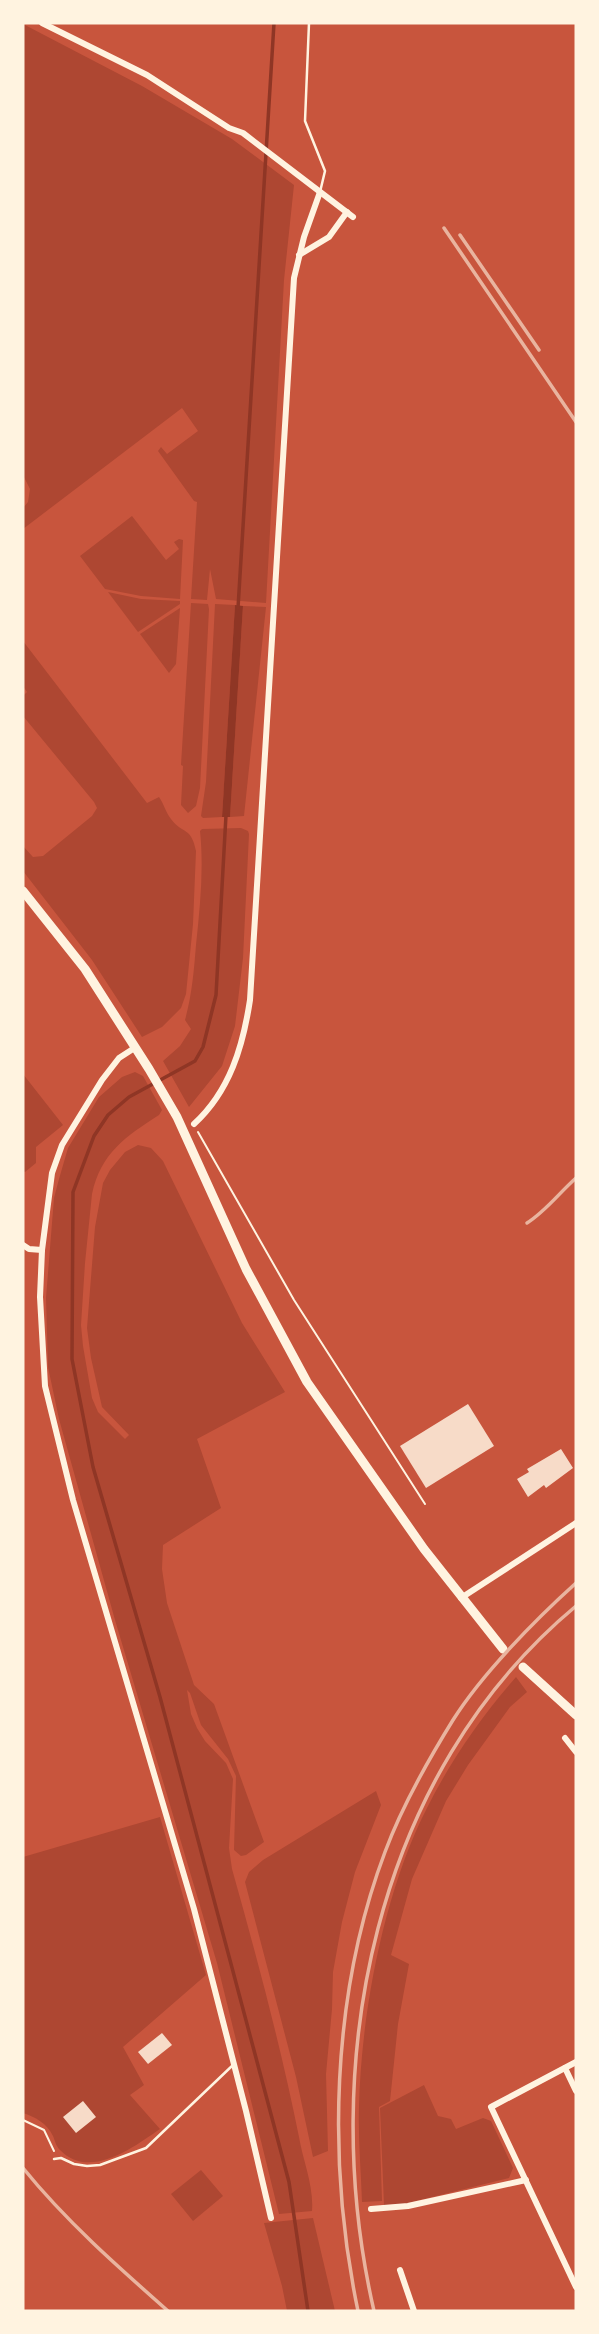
<svg xmlns="http://www.w3.org/2000/svg" width="599" height="2334" viewBox="0 0 599 2334" font-family="Commissioner,sans-serif">
  <style>
    .green { fill: #ae4732 }
    .water { fill: #8f3625 }
    .lines { fill: none; stroke-linecap: round; stroke-linejoin: round }
    .stream { stroke: #8f3625; stroke-width: 3.5 }
    .building { fill: #f7dbc8 }
    .path { stroke: #fff3e0; stroke-width: 2 }
    .service { stroke: #fff3e0; stroke-width: 2.5 }
    .minor { stroke: #fff3e0; stroke-width: 6 }
    .primary { stroke: #fff3e0; stroke-width: 9 }
    .rail { stroke: #e9b49f; stroke-width: 3.5 }
  </style>
  <rect width="100%" height="100%" fill="#c8553d"/>
  <!-- green -->
  <g class="green">
    <path d="M23,24L142,86L232,139L294,185L284,280L266,603L216,599L210,569L207,600L191,599L197,502L194,501L158,451L161,447L167,454L198,431L182,408L23,529V508L28,502L30,489L23,475Z"/>
    <path d="M132,516L166,560L179,549L174,542L179,539L183,540L180,599L141,596L105,589L80,556Z"/>
    <path d="M108,592L141,599L180,601V604L138,632Z"/>
    <path d="M191,603L208,604L209,609L200,788L196,806L188,813L181,805L183,766L181,765Z"/>
    <path d="M215,604L235,605L222,817L203,818L201,816L206,782Z"/>
    <path d="M243,606L266,607L244,816L230,817Z"/>
    <path d="M180,608L176,664L169,673L140,634Z"/>
    <path d="M23,641L147,803L159,797C164,804 166,813 171,819C183,835 191,826 196,851L193,924L186,994L181,1008L162,1027L142,1037L92,960L23,871V846L33,857L43,856L92,816L97,808L94,802L23,716V696L27,692L23,686Z"/>
    <path d="M241,828L248,831L249,834L243,958L235,1026L222,1066L189,1107L163,1061L180,1046L191,1029L185,1020C192,995 194,970 196,945C200,907 204,869 200,831L202,829Z"/>
    <path d="M135,1072L143,1076L162,1110L159,1115C125,1137 101,1153 92,1194L85,1263L81,1325L83,1346L92,1398L98,1412L125,1439L129,1435L102,1407L91,1358L87,1328L95,1227L103,1183L110,1170L125,1152L138,1145L151,1148L163,1161L242,1323L285,1392L197,1439L221,1508L163,1545L162,1569L167,1603L194,1685L214,1704L264,1842L246,1855L241,1856L234,1850L236,1776L228,1759L201,1725L190,1693L187,1690L191,1714L197,1728L205,1741L226,1763L233,1779L229,1848L232,1869C257,1958 281,2047 299,2137C303,2161 314,2186 312,2211L279,2214L217,1963L115,1620L59,1419L48,1367L46,1298L54,1198L59,1179L68,1148L99,1097L122,1077Z"/>
    <path d="M23,1074L63,1125L36,1147V1163L25,1172L23,1171Z"/>
    <path d="M516,1677L527,1692L510,1707L468,1765L446,1801L412,1879L391,1955L409,1964L398,2024L390,2101L379,2107L382,2201L362,2202C361,2171 358,2139 359,2107C361,2014 384,1891 427,1808C451,1760 481,1717 516,1677Z"/>
    <path d="M376,1791L381,1805L355,1872L342,1922L333,1972L332,2009L326,2074L328,2151L313,2157L296,2077L245,1882L249,1872L263,1860Z"/>
    <path d="M160,1817L206,1975L123,2047L144,2085L130,2095L160,2129C135,2146 90,2181 60,2150C56,2146 55,2141 53,2136C47,2123 35,2117 23,2113V1857Z"/>
    <path d="M424,2085L438,2116L451,2119L456,2129L483,2118L491,2121L513,2168L509,2178L404,2204L384,2205L380,2108Z"/>
    <path d="M201,2170L223,2196L193,2221L171,2194Z"/>
    <path d="M313,2218L335,2311H287L282,2286L264,2223Z"/>
  </g>
  <!-- water -->
  <path class="water" d="M235,605L243,606L230,817H222Z"/>
  <g class="lines">
    <!-- stream -->
    <g class="stream">
      <path d="M238,608L274,23"/>
      <path d="M226,815L216,995L203,1047L195,1061L129,1097L108,1115L94,1136L73,1192L72,1359L93,1467L160,1697L289,2182L308,2311"/>
    </g>
  </g>
  <!-- building -->
  <g class="building">
    <path d="M468,1404L494,1446L426,1488L400,1446Z"/>
    <path d="M561,1449L573,1468L546,1488L544,1485L528,1497L517,1479L529,1472L527,1469Z"/>
    <path d="M162,2033L172,2045L148,2064L138,2052Z"/>
    <path d="M83,2101L96,2117L76,2133L63,2117Z"/>
  </g>
  <g class="lines">
    <!-- path -->
    <g class="path">
      <path d="M198,1132L294,1300L425,1504"/>
      <path d="M23,2120L44,2130L54,2151"/>
    </g>
    <!-- service -->
    <g class="service">
      <path d="M309,23L305,121L325,171L320,192"/>
      <path d="M54,2159L61,2158L74,2164L87,2166L100,2165L146,2148L233,2065"/>
    </g>
    <!-- minor -->
    <g class="minor">
      <path d="M42,23L147,75L229,128L243,133L353,217"/>
      <path d="M299,255L329,237L347,212"/>
      <path d="M136,1047L119,1058L102,1080L62,1145L52,1173L42,1250L40,1297L45,1386L73,1500L194,1909L246,2111L271,2218"/>
      <path d="M194,1124C230,1091 243,1046 250,1000L294,278L304,237L320,192"/>
      <path d="M23,1245L29,1249L42,1250"/>
      <path d="M461,1598L576,1523"/>
      <path d="M565,1738L576,1752"/>
      <path d="M576,2062L491,2107L576,2287"/>
      <path d="M565,2068L576,2091"/>
      <path d="M371,2209L408,2206L526,2180"/>
      <path d="M400,2270L414,2311"/>
    </g>
    <!-- primary -->
    <g class="primary">
      <path d="M23,891L85,969L149,1069L177,1117L246,1269L307,1382L424,1549L503,1649"/>
      <path d="M523,1667L576,1715"/>
    </g>
    <!-- rail -->
    <g class="rail">
      <path d="M444,228L576,422"/>
      <path d="M460,235L539,350"/>
      <path d="M527,1223C546,1211 559,1193 576,1178"/>
      <path d="M23,2168C66,2221 117,2266 168,2311"/>
      <path d="M358,2311C327,2163 331,1995 385,1852C402,1806 427,1762 453,1720C482,1674 535,1620 576,1583"/>
      <path d="M374,2311C317,2064 374,1774 576,1606"/>
    </g>
  </g>
  <!-- border -->
  <rect width="599" height="2334" fill="none" stroke="#fff3e0" stroke-width="49"/>
</svg>
